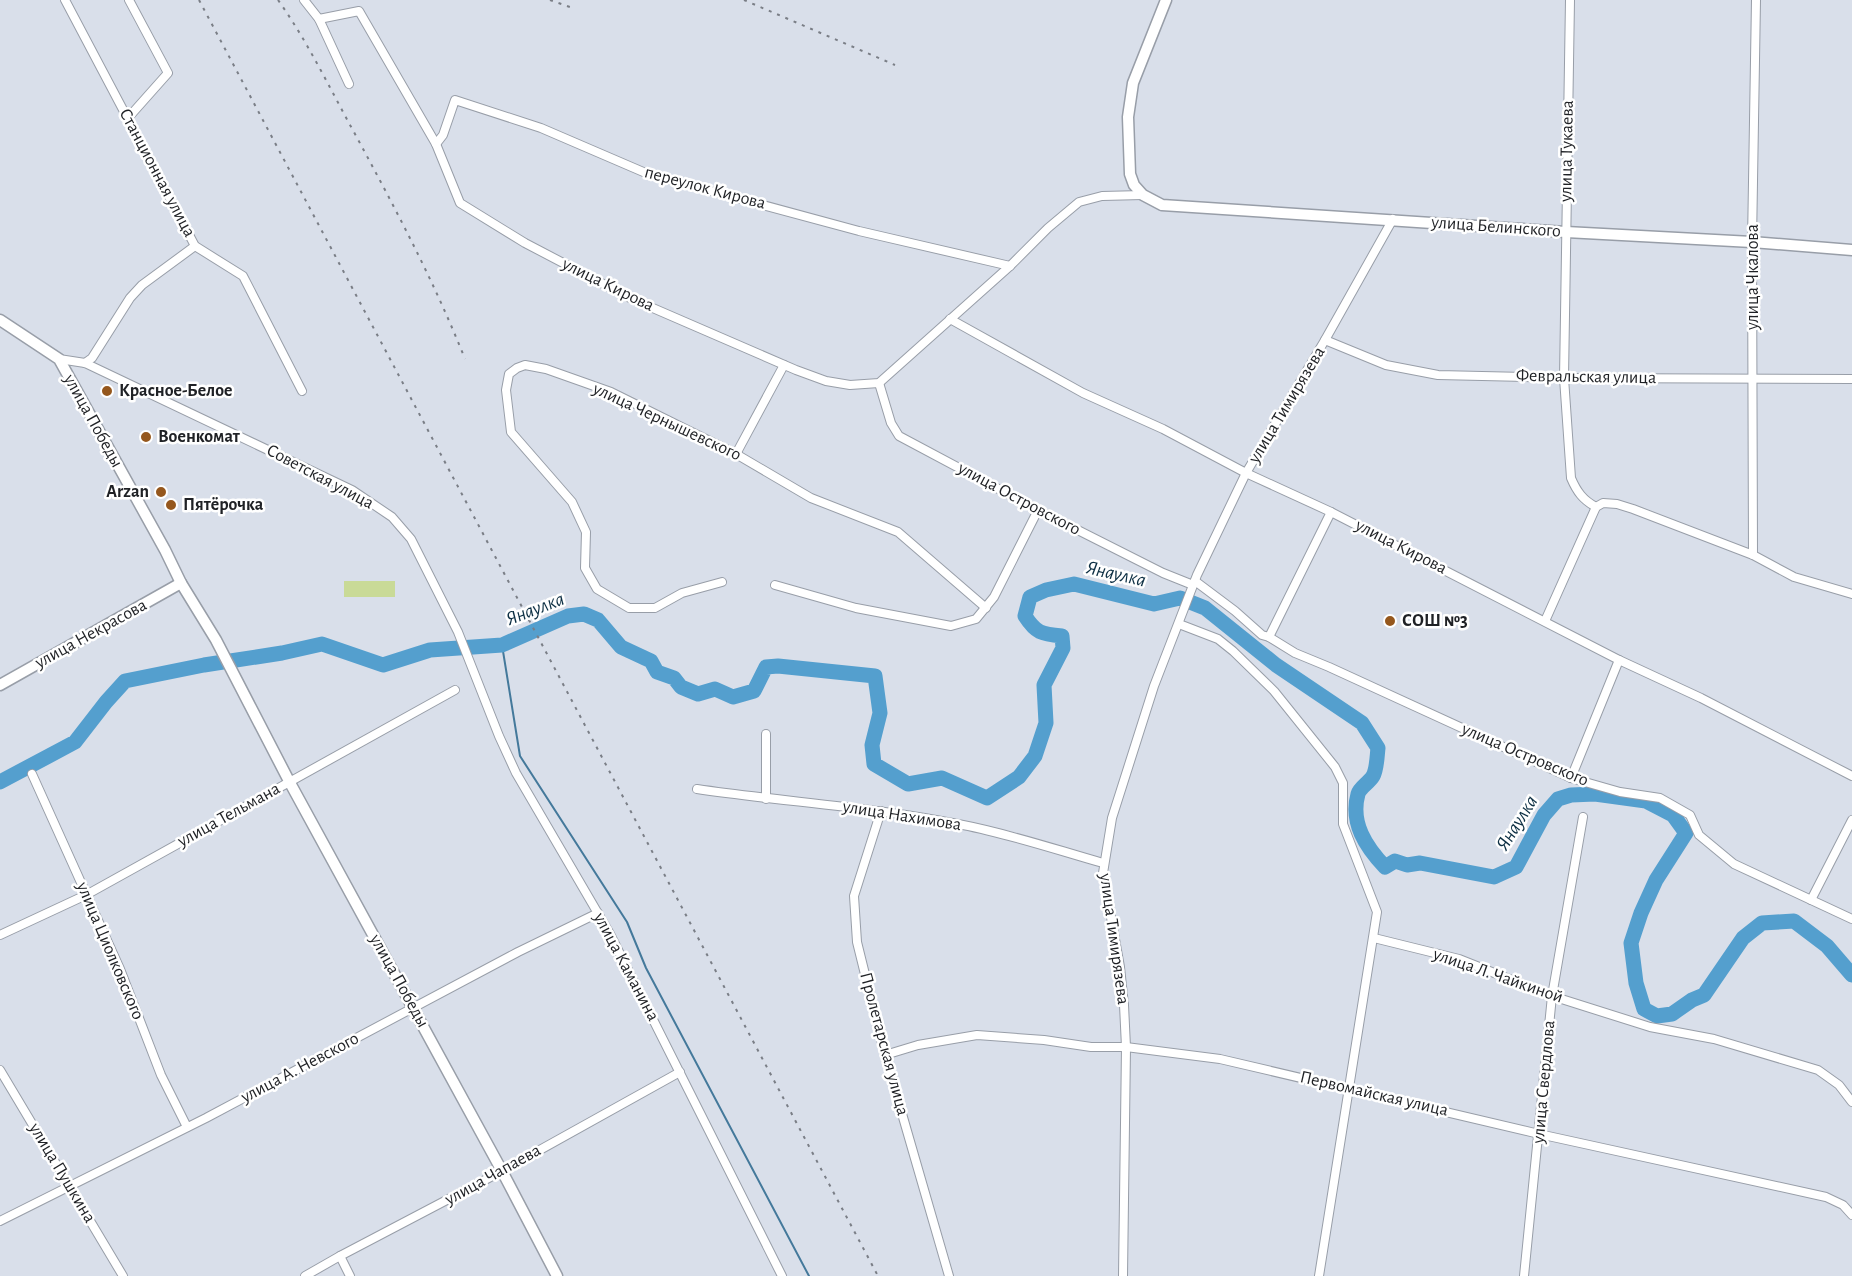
<svg xmlns="http://www.w3.org/2000/svg" width="1852" height="1276" viewBox="0 0 1852 1276" font-family="'Alegreya Sans',sans-serif">
  <style>
    .pitch { fill: #c9da97 }
    .lines { fill: none; stroke-linecap: round; stroke-linejoin: round }
    .stream { stroke: #44799b; stroke-width: 2 }
    .river { stroke: #549fce; stroke-width: 15 }
    .street-casing { stroke: #989ea8; stroke-width: 10 }
    .secondary-casing { stroke: #989ea8; stroke-width: 13 }
    .street { stroke: #fff; stroke-width: 8 }
    .secondary { stroke: #fff; stroke-width: 10 }
    .rail { stroke: #7a7e86; stroke-width: 2; stroke-dasharray: 3 6; stroke-linecap: butt }
    .poi-dot { fill: #95571d; stroke: #fff; stroke-width: 2 }
    .labels { text-anchor: middle; dominant-baseline: central; stroke-width: 5; stroke-linejoin: round; paint-order: stroke }
    .street-label { font-size: 18px; fill: #1f2125; stroke: #fff }
    .poi-label { font-size: 18px; font-weight: bold; fill: #1f2125; stroke: #fff; text-anchor: start }
    .water-label { font-size: 20px; font-style: italic; fill: #0d2f43; stroke: #fff }
  </style>
  <rect width="100%" height="100%" fill="#d9dfea"/>
  <!-- pitch -->
  <rect class="pitch" x="344" y="581" width="51" height="16"/>
  <g class="lines">
    <!-- stream -->
    <path class="stream" d="M502,645L520,756L627,922L646,968L809,1276"/>
    <!-- river -->
    <path class="river" d="M0,782L75,742L106,702L125,681L204,665L282,653L322,644L383,665L430,650L502,645L568,616L584,614L598,620L621,647L651,661L657,672L674,678L681,687L698,694L715,689L733,697L754,691L766,667L778,666L875,676L880,713L872,745L874,764L908,784L942,778L987,798L1019,777L1035,756L1046,723L1044,685L1063,648L1062,636C1041,634 1036,633 1025,616L1030,597L1046,590L1074,584L1154,604L1180,598L1205,608L1276,665L1362,723L1378,748C1377,756 1377,769 1373,776C1369,783 1360,787 1358,794C1350,823 1366,847 1385,867L1395,861L1407,865L1420,863L1494,877L1516,867L1544,815L1558,799L1571,795L1595,794L1646,801L1673,815L1686,833L1656,880L1641,913L1631,943L1636,983L1644,1009L1657,1016L1672,1014L1692,1000L1704,995L1743,938L1762,923L1794,921L1827,946L1852,975"/>
    <!-- street casing -->
    <g class="street-casing">
      <g id="street">
        <path d="M65,0L195,246L243,276L302,391"/>
        <path d="M304,0L319,19L349,84"/>
        <path d="M1570,0L1564,378L1571,478C1577,492 1583,500 1596,507"/>
        <path d="M319,19L359,11L436,144L460,203L525,243L632,299L796,370L826,381L850,385L879,383L1010,266L1048,228L1079,202L1102,196L1143,195"/>
        <path d="M128,118L168,73L129,0"/>
        <path d="M436,144L443,135L455,100L541,128L648,174L859,231L1010,266"/>
        <path d="M950,319L1083,393L1163,429L1246,473L1331,512L1619,660L1701,698L1852,776"/>
        <path d="M1325,340L1386,365L1438,375L1564,378L1852,379"/>
        <path d="M59,359L85,363L352,490L392,517L411,539L458,632L499,736L516,773L610,934L782,1276"/>
        <path d="M85,363L92,358L130,298L142,285L195,246"/>
        <path d="M879,383L891,423L899,436L1038,510L1163,573L1193,585"/>
        <path d="M736,454L784,365"/>
        <path d="M1753,555L1752,242L1756,0"/>
        <path d="M1195,581L1235,611L1262,635L1269,637L1295,653L1329,667L1571,778L1620,792L1660,798L1690,815L1699,835L1734,864L1852,919"/>
        <path d="M722,582L682,593L655,608H629L597,589L585,568L586,532L572,502L511,432L506,390L509,374L517,368L525,365L546,369L611,392L736,454L811,498L898,532L986,608"/>
        <path d="M775,585L856,608L951,626L976,619L994,597L1038,510"/>
        <path d="M1545,621L1596,507L1603,503L1617,504L1633,509L1753,555L1794,577L1852,594"/>
        <path d="M1179,624L1218,639L1233,651L1274,691L1335,767L1343,783V824L1377,912L1319,1276"/>
        <path d="M1269,637L1331,512"/>
        <path d="M766,734V799"/>
        <path d="M32,774L120,969L161,1075L187,1127"/>
        <path d="M1571,778L1619,660"/>
        <path d="M697,789C785,802 875,807 963,825C1010,834 1057,850 1103,863"/>
        <path d="M881,811L854,896L857,942L885,1055L949,1276"/>
        <path d="M1811,900L1852,820"/>
        <path d="M0,935L86,895L455,690"/>
        <path d="M1374,938L1459,959L1552,996L1650,1027L1714,1039L1818,1070L1839,1085L1852,1102"/>
        <path d="M885,1055L918,1045L977,1035L1044,1040L1091,1047H1126L1220,1059L1539,1134L1826,1197L1843,1205L1852,1215"/>
        <path d="M0,1070L123,1276"/>
        <path d="M0,1221L206,1118L518,952L598,913"/>
        <path d="M340,1256L350,1276"/>
        <path d="M305,1276L340,1256L502,1171L680,1072"/>
        <path d="M1123,1276L1126,1047L1124,1005L1120,967L1103,873L1112,818L1154,686L1197,575L1246,473L1325,340L1393,219"/>
        <path d="M1524,1276L1552,996L1583,817"/>
      </g>
    </g>
    <!-- secondary casing -->
    <g class="secondary-casing">
      <g id="secondary">
        <path d="M1166,0L1133,83L1128,117L1130,174L1134,185L1143,195L1162,205L1566,232L1752,242L1852,250"/>
        <path d="M0,320L59,359L165,550L181,583L216,640L289,781L502,1171L557,1276"/>
        <path d="M0,685L181,583"/>
      </g>
    </g>
    <!-- street -->
    <use href="#street" class="street"/>
    <!-- secondary -->
    <use href="#secondary" class="secondary"/>
    <!-- rail -->
    <g class="rail">
      <path d="M199,0L878,1276"/>
      <path d="M278,0C308,42 330,89 355,134C395,208 434,281 465,359"/>
      <path d="M550,0L570,7"/>
      <path d="M744,0L895,65"/>
    </g>
  </g>
  <!-- markers -->
  <g class="poi-dot">
    <circle cx="107" cy="391" r="6"/>
    <circle cx="146" cy="437" r="6"/>
    <circle cx="161" cy="492" r="6"/>
    <circle cx="171" cy="505" r="6"/>
    <circle cx="1390" cy="621" r="6"/>
  </g>
  <g class="labels">
    <!-- street labels -->
    <g class="street-label">
      <text transform="translate(1567 151) rotate(-89)">улица Тукаева</text>
      <text transform="translate(157 173) rotate(62)">Станционная улица</text>
      <text transform="translate(705 188) rotate(15)">переулок Кирова</text>
      <text transform="translate(1496 227) rotate(4)">улица Белинского</text>
      <text transform="translate(1753 277) rotate(-90)">улица Чкалова</text>
      <text transform="translate(608 285) rotate(26)">улица Кирова</text>
      <text transform="translate(1586 377) rotate(1)">Февральская улица</text>
      <text transform="translate(1287 405) rotate(-59)">улица Тимирязева</text>
      <text transform="translate(93 421) rotate(61)">улица Победы</text>
      <text transform="translate(667 422) rotate(25)">улица Чернышевского</text>
      <text transform="translate(320 477) rotate(28)">Советская улица</text>
      <text transform="translate(1019 499) rotate(28)">улица Островского</text>
      <text transform="translate(1401 547) rotate(27)">улица Кирова</text>
      <text transform="translate(91 634) rotate(-29)">улица Некрасова</text>
      <text transform="translate(1525 755) rotate(23)">улица Островского</text>
      <text transform="translate(229 815) rotate(-29)">улица Тельмана</text>
      <text transform="translate(902 816) rotate(9)">улица Нахимова</text>
      <text transform="translate(1114 939) rotate(82)">улица Тимирязева</text>
      <text transform="translate(110 951) rotate(67)">улица Циолковского</text>
      <text transform="translate(626 967) rotate(62)">улица Каманина</text>
      <text transform="translate(1498 976) rotate(19)">улица Л. Чайкиной</text>
      <text transform="translate(399 981) rotate(61)">улица Победы</text>
      <text transform="translate(884 1044) rotate(75)">Пролетарская улица</text>
      <text transform="translate(300 1068) rotate(-28)">улица А. Невского</text>
      <text transform="translate(1544 1082) rotate(-85)">улица Свердлова</text>
      <text transform="translate(1374 1094) rotate(13)">Первомайская улица</text>
      <text transform="translate(62 1173) rotate(59)">улица Пушкина</text>
      <text transform="translate(493 1175) rotate(-29)">улица Чапаева</text>
    </g>
    <!-- poi labels -->
    <g class="poi-label">
      <text x="119" y="391">Красное-Белое</text>
      <text x="158" y="437">Военкомат</text>
      <text x="149" y="492" text-anchor="end">Arzan</text>
      <text x="183" y="505">Пятёрочка</text>
      <text x="1402" y="621">СОШ №3</text>
    </g>
    <!-- water labels -->
    <g class="water-label">
      <text transform="translate(1116 574) rotate(13)">Янаулка</text>
      <text transform="translate(535 609) rotate(-21)">Янаулка</text>
      <text transform="translate(1517 823) rotate(-58)">Янаулка</text>
    </g>
  </g>
</svg>
